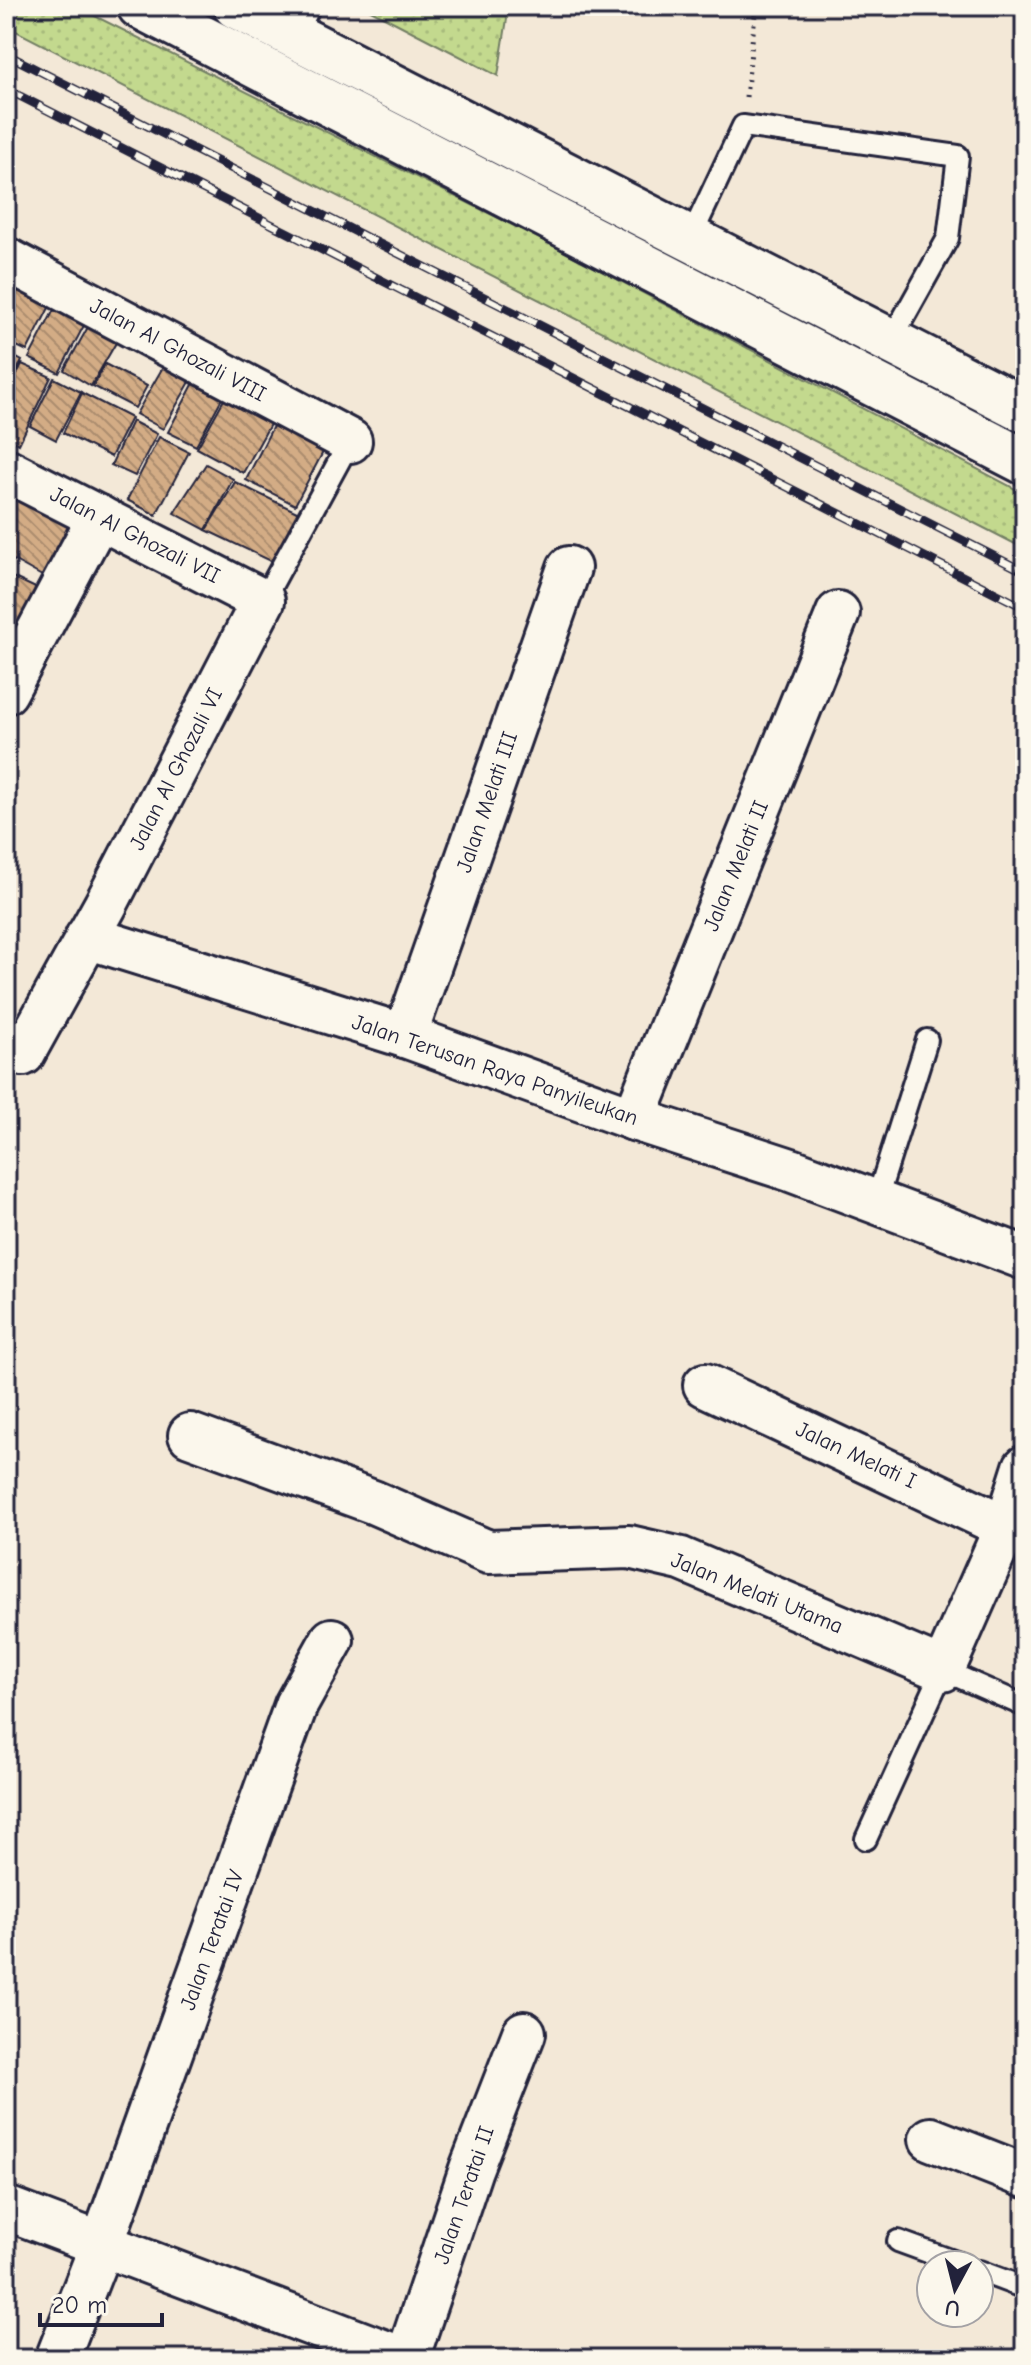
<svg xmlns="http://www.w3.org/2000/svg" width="1031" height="2365" viewBox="0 0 1031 2365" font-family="'Comic Neue',sans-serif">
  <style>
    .green { fill: url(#green-dots); stroke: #727e64; stroke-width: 2 }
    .building { fill: url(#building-back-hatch); stroke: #22223b; stroke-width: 2 }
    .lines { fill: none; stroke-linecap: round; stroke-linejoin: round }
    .lane-casing { stroke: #22223b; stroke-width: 26 }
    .street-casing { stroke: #22223b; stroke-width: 48 }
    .secondary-casing { stroke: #22223b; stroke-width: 50 }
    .path { stroke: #22223b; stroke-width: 5; stroke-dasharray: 2 6; stroke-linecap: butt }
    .lane { stroke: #fbf7ec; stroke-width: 20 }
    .street { stroke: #fbf7ec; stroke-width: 42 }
    .secondary { stroke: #fbf7ec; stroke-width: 44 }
    .rail-casing { stroke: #22223b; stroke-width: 9 }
    .rail { stroke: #fbf7ec; stroke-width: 6; stroke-dasharray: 18; stroke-linecap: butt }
    .labels { text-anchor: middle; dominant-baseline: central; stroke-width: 8; stroke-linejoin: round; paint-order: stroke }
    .street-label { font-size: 22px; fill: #22223b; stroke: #fbf7ec }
  </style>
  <defs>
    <pattern id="green-dots" width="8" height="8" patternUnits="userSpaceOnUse" patternTransform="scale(2)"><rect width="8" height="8" fill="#c3d98e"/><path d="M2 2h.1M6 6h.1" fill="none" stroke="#a7ba7b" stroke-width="1.8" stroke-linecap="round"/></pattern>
    <pattern id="building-back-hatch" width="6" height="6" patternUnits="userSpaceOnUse" patternTransform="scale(2)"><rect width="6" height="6" fill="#d3ac85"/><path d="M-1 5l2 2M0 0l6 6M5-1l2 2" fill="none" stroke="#ab8c6e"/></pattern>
  </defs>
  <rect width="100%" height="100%" fill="#f3e8d7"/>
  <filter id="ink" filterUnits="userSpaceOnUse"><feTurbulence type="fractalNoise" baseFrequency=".0125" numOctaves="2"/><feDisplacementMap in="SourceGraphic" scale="16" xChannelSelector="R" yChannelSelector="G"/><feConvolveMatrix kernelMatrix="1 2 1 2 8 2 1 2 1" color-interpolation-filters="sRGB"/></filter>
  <g filter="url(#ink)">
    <!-- green -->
    <g class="green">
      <path d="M6,6H75L554,246L1025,494V549L6,26Z"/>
      <path d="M363,6H509L498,76Z"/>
    </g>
    <!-- building -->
    <g class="building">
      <path d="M11,280L53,300L27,351L6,341V290Z"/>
      <path d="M59,300L89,316L59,373L29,358Z"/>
      <path d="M93,318L121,334L91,386L64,370Z"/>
      <path d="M6,352L22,361L6,392Z"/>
      <path d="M167,360L194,375L163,429L136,414Z"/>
      <path d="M22,364L51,377L19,444L6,437V396Z"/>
      <path d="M105,364L147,386L135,408L93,386Z"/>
      <path d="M198,375L227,389L196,446L168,432Z"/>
      <path d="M54,378L81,392L56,440L30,426Z"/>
      <path d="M82,393L131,418L111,457L63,433Z"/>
      <path d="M227,394L273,419L243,473L197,448Z"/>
      <path d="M280,412L331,437L295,505L246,480Z"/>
      <path d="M132,421L157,434L135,476L111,465Z"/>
      <path d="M159,437L189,452L156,515L127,500Z"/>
      <path d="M206,464L233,479L206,530L174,513Z"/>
      <path d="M235,482L301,514L271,561L206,530Z"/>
      <path d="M18,492L73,521L42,576L6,556V512Z"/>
      <path d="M6,574L42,591L24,628L6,620Z"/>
    </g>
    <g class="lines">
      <!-- lane casing -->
      <g class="lane-casing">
        <g id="lane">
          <path d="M295,36L310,6"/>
          <path d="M690,239L743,126L958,156L948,238L890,342"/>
          <path d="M263,601L350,441"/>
          <path d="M876,1202L927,1040"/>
          <path d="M866,1839L943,1670L1025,1706"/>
          <path d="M898,2241L964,2265"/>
          <path d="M979,2271L1025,2288"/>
        </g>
      </g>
      <!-- street casing -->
      <g class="street-casing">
        <g id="street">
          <path d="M6,259L350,441"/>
          <path d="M6,470L263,601L105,906L23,1054L6,1045"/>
          <path d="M6,692L99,517"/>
          <path d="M87,937L405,1036L634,1119L791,1170L1025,1258"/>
          <path d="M405,1036L569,568"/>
          <path d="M634,1119L838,613"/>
          <path d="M190,1435L373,1502L488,1552L629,1547L681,1559L943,1670L1006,1527L705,1385"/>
          <path d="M1025,1467L1006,1527L1025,1536"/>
          <path d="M931,2139L1025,2176"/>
          <path d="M6,2208L403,2359"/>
          <path d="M57,2359L102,2244L296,1705L332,1640"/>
          <path d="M407,2359L471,2169L524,2033"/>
        </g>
      </g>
      <!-- secondary casing -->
      <g class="secondary-casing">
        <g id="secondary">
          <path d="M140,6L1025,462"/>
          <path d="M236,6L1025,410"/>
        </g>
      </g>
      <!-- path -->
      <path class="path" d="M746,97L756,6"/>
      <!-- lane -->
      <use href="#lane" class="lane"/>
      <!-- street -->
      <use href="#street" class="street"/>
      <!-- secondary -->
      <use href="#secondary" class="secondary"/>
      <!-- rail casing -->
      <g class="rail-casing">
        <g id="rail">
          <path d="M6,54L1025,572"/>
          <path d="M6,89L1025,608"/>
        </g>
      </g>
      <!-- rail -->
      <use href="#rail" class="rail"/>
    </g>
  </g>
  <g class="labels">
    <!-- street labels -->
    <g class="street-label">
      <text transform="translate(178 350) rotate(28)">Jalan Al Ghozali VIII</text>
      <text transform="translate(135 535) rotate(27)">Jalan Al Ghozali VII</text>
      <text transform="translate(176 769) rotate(-63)">Jalan Al Ghozali VI</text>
      <text transform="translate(487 802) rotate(-71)">Jalan Melati III</text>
      <text transform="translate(736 866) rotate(-68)">Jalan Melati II</text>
      <text transform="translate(495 1070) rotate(19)">Jalan Terusan Raya Panyileukan</text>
      <text transform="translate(856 1455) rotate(25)">Jalan Melati I</text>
      <text transform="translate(757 1593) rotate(22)">Jalan Melati Utama</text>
      <text transform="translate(212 1940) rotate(-70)">Jalan Teratai IV</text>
      <text transform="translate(464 2195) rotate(-71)">Jalan Teratai II</text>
    </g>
  </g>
  <!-- margin -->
  <rect width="1031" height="2365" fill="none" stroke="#fbf7ec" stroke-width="32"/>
  <rect x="16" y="16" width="999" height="2333" fill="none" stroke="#22223b" stroke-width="3" filter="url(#ink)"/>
  <!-- north arrow -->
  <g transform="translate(955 2289) rotate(187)"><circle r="38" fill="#fbf7ec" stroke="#a4a2a5" stroke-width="2"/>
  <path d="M0-6L14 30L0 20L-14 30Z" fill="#22223b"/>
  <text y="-12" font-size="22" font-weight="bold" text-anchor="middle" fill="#22223b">U</text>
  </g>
  <!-- scale -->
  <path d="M40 2313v12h122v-12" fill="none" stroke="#22223b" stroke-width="4"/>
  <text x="52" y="2313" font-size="24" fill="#22223b" stroke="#fbf7ec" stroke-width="6" paint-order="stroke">20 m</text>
</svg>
